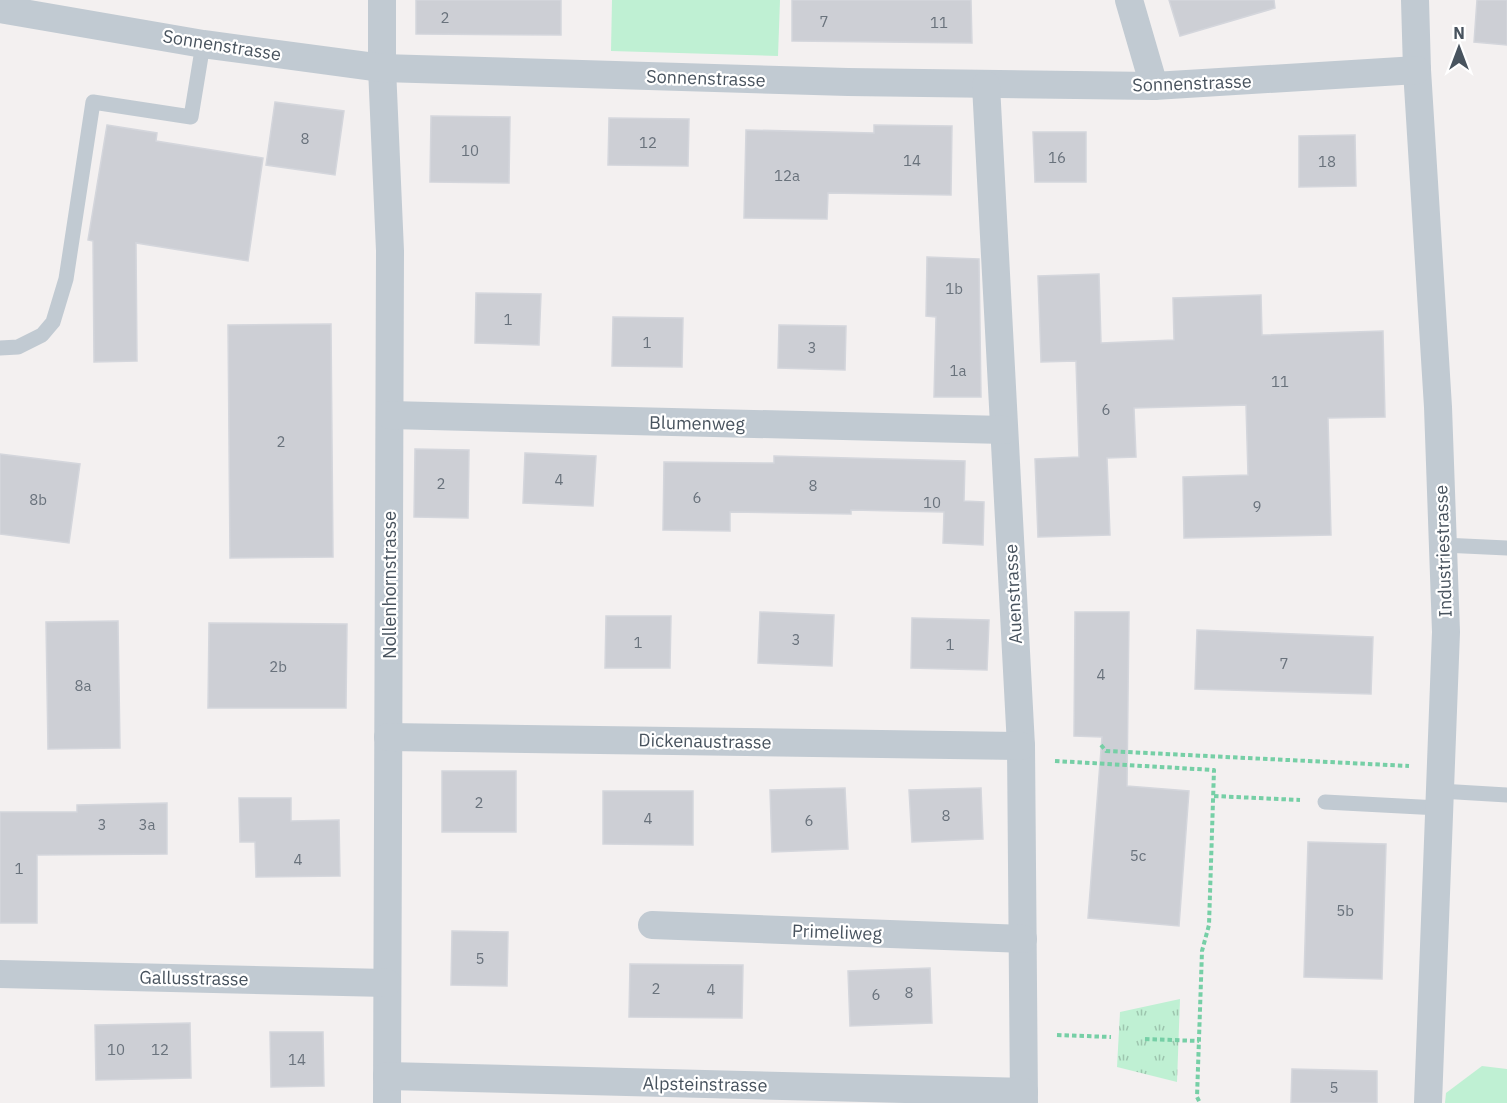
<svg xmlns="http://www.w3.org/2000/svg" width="1507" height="1103" viewBox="0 0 1507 1103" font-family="'IBM Plex Sans',sans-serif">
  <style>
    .green { fill: #bff0d3 }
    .park { fill: url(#park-tufts) }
    .building { fill: #cdcfd5; stroke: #d4d6dc; stroke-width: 1.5 }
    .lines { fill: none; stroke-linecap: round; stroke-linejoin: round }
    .path { stroke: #76cfa6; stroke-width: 4; stroke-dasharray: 4.5 3; stroke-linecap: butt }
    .lane { stroke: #c1cad2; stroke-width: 15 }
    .street { stroke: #c1cad2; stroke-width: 28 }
    .labels { text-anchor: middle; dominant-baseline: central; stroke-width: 4.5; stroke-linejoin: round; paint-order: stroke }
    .number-label { font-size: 15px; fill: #69727c }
    .street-label { font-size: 18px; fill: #48535e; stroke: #fff }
  </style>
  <defs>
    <pattern id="park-tufts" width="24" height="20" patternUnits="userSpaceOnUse" patternTransform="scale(1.5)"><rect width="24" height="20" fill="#bff0d3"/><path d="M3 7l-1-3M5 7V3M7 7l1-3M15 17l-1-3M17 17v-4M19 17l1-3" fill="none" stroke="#9dc5ae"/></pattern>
  </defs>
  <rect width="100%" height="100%" fill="#f3f0f0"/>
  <!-- green -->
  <g class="green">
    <path d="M612,0H780L778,56L611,51Z"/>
    <path d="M1482,1066L1507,1069V1103H1445L1446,1093Z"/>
  </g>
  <!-- park -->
  <path class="park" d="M1180,999L1177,1082L1117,1067L1120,1012Z"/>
  <!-- building -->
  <g class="building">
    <path d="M416,0H561V35L416,34Z"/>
    <path d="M792,0H971L972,43L792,41Z"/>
    <path d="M1169,0H1274L1275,8L1180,36Z"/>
    <path d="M1477,0H1507V45L1474,42Z"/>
    <path d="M275,102L344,111L335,175L266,165Z"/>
    <path d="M431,116L510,117L509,183L430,182Z"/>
    <path d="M609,118L689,119L688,166L608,165Z"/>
    <path d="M107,125L157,133L156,141L263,158L248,261L136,243L137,361L94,362L93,241L88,240Z"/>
    <path d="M874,125L952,126L951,195L828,193L827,219L744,218L746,130L874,133Z"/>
    <path d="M1033,132H1086V182H1035Z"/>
    <path d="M1355,135L1356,186L1299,187V136Z"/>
    <path d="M927,257L979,259L981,397H934L936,317L926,316Z"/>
    <path d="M1099,274L1101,343L1174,340L1173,298L1261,295L1262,335L1383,331L1385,417L1328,418L1331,535L1184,538L1183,477L1248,475L1246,405L1134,408L1136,457L1107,458L1110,535L1038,537L1035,459L1079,457L1076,361L1041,362L1038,276Z"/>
    <path d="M476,293L541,294L539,345L475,343Z"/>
    <path d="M613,317L683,318L682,367L612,366Z"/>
    <path d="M331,324L333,557L230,558L228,325Z"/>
    <path d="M779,325L846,326L845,370L778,368Z"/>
    <path d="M415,449L469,450L468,518L414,517Z"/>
    <path d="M525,453L596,456L593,506L523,503Z"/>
    <path d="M0,454L80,464L69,543L0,534Z"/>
    <path d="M774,456L965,461L964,501L984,502L983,545L943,543L944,512L851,510V514L730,512V531L663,530L664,462L774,463Z"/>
    <path d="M760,612L834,615L832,666L758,663Z"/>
    <path d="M1075,612H1129L1127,786L1189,791L1179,926L1088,918L1102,737L1074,736Z"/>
    <path d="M606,616H671L670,668H605Z"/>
    <path d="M912,618L989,620L987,670L911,668Z"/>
    <path d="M118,621L120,748L48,749L46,622Z"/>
    <path d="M209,623L347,624L346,708H208Z"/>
    <path d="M1197,630L1373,637L1371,694L1195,689Z"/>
    <rect x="442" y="771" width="74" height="61"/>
    <path d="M845,788L848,849L772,852L770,790Z"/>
    <path d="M981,788L983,839L912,842L909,790Z"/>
    <path d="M603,791H693V845L603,844Z"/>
    <path d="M239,798H291V821L339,820L340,876L256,877L255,842H240Z"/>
    <path d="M167,803V854L37,855V923H0V812H77V805Z"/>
    <path d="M1308,842L1386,844L1382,979L1304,977Z"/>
    <path d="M452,931L508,932L507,986L451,985Z"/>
    <path d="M630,964L743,965L742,1018L629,1017Z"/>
    <path d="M930,968L932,1023L850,1026L848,971Z"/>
    <path d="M190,1023L191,1078L96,1080L95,1025Z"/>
    <path d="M270,1032H323L324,1086L271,1087Z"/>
    <path d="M1292,1069L1377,1071V1103H1291Z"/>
  </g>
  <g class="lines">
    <!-- path -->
    <g class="path">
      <path d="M1101,745L1106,751L1409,766"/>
      <path d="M1055,761L1214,770L1209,925L1202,951L1197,1097L1200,1103"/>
      <path d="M1214,796L1300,800"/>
      <path d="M1057,1035L1111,1037"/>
      <path d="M1145,1039L1199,1041"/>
    </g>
    <!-- lane -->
    <g class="lane">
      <path d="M0,348L18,347L42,335L53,322L66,279L93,102L191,117L203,44"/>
      <path d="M1443,545L1507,548"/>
      <path d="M1440,791L1507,795"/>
      <path d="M1325,802L1439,808"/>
    </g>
    <!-- street -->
    <g class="street">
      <path d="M382,0V68L390,251L387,1103"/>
      <path d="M1129,0L1154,86"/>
      <path d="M1415,0L1417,70L1438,407L1446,632L1428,1103"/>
      <path d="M0,9L203,44L382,68L848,82L1154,86L1417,70"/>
      <path d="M986,85L1021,746L1024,1103"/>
      <path d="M390,415L1004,430"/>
      <path d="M388,737L1021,746"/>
      <path d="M652,925L1023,939"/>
      <path d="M0,974L387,983"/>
      <path d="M387,1076L1024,1092"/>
    </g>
  </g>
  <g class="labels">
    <!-- number labels -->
    <g class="number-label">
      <text x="445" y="17">2</text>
      <text x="824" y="21">7</text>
      <text x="939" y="22">11</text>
      <text x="305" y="138">8</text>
      <text x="648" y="142">12</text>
      <text x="470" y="150">10</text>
      <text x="1057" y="157">16</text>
      <text x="912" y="160">14</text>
      <text x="1327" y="161">18</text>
      <text x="787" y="175">12a</text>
      <text x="954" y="288">1b</text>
      <text x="508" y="319">1</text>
      <text x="647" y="342">1</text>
      <text x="812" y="347">3</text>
      <text x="958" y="370">1a</text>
      <text x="1280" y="381">11</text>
      <text x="1106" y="409">6</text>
      <text x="281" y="441">2</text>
      <text x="559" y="479">4</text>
      <text x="441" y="483">2</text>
      <text x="813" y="485">8</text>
      <text x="697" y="497">6</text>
      <text x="38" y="499">8b</text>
      <text x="932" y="502">10</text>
      <text x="1257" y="506">9</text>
      <text x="796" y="639">3</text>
      <text x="638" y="642">1</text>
      <text x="950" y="644">1</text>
      <text x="1284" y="663">7</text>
      <text x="278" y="666">2b</text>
      <text x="1101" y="674">4</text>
      <text x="83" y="685">8a</text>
      <text x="479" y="802">2</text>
      <text x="946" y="815">8</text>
      <text x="648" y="818">4</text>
      <text x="809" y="820">6</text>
      <text x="102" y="824">3</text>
      <text x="147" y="824">3a</text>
      <text x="1138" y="855">5c</text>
      <text x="298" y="859">4</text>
      <text x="19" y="868">1</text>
      <text x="1345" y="910">5b</text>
      <text x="480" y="958">5</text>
      <text x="656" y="988">2</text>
      <text x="711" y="989">4</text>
      <text x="909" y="992">8</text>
      <text x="876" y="994">6</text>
      <text x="116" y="1049">10</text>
      <text x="160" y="1049">12</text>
      <text x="297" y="1059">14</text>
      <text x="1334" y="1087">5</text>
    </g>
    <!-- street labels -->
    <g class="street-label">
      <text transform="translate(222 45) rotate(9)">Sonnenstrasse</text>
      <text transform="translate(706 78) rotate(2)">Sonnenstrasse</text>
      <text transform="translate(1192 83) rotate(-2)">Sonnenstrasse</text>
      <text transform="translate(697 423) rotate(1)">Blumenweg</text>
      <text transform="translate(1443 551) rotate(-92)">Industriestrasse</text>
      <text transform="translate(389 585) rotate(-90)">Nollenhornstrasse</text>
      <text transform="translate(1013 594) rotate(-93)">Auenstrasse</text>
      <text transform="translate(705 741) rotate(1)">Dickenaustrasse</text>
      <text transform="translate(837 932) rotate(2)">Primeliweg</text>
      <text transform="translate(194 978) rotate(1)">Gallusstrasse</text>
      <text transform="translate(705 1084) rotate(1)">Alpsteinstrasse</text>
    </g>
  </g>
  <!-- north arrow -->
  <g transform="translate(1459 48)" stroke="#ffffff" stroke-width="4.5" paint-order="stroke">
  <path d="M0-4.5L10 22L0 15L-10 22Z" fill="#48535e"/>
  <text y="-9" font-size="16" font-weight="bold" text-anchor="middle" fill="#48535e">N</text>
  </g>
</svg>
